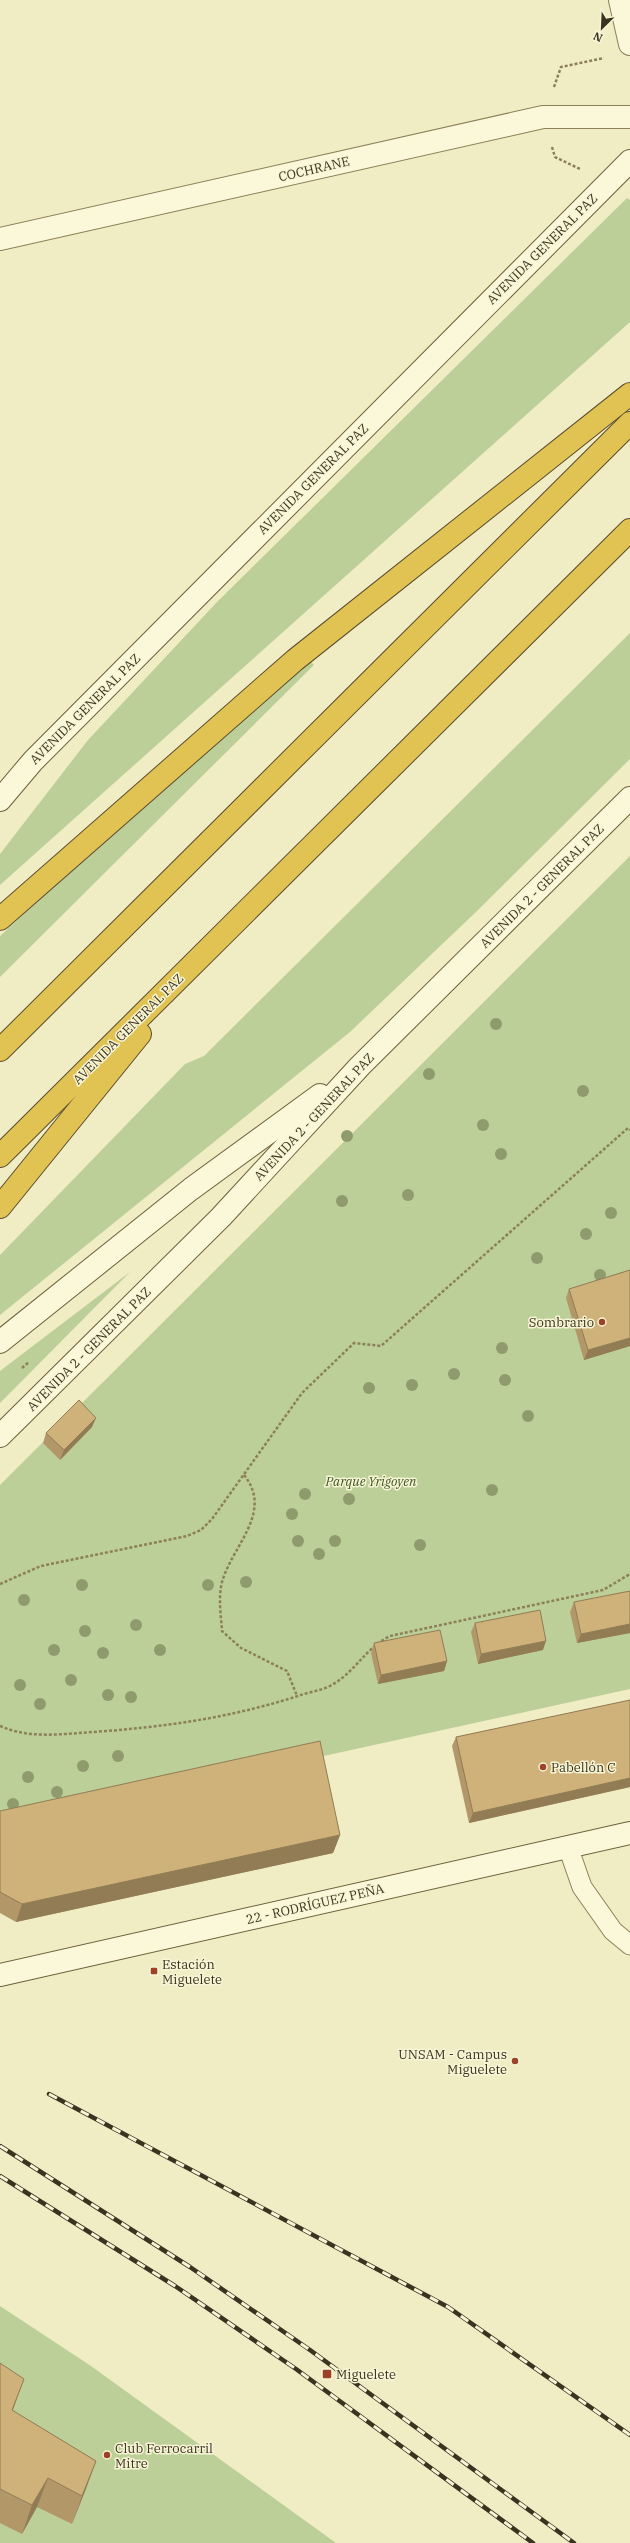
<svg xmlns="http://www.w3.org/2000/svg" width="630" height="2543" viewBox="0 0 630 2543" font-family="'IBM Plex Serif',serif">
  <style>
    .green { fill: #bccf98 }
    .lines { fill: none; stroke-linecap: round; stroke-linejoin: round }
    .lane-casing { stroke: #8c805a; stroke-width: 21 }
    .street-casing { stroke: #8c805a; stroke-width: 24 }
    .secondary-casing { stroke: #6e613d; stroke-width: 24 }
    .highway-casing { stroke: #5a4c2f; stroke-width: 24 }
    .path { stroke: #8c805a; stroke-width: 2.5; stroke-dasharray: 3 2; stroke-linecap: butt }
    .lane { stroke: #faf8d9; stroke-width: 19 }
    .street { stroke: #faf8d9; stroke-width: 22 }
    .secondary { stroke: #faf8d9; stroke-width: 22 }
    .highway { stroke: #e1c354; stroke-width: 22 }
    .rail-casing { stroke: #3b331f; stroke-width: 4.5 }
    .rail { stroke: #f7f5d5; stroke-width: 3; stroke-dasharray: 9; stroke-linecap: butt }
    .tree { fill: #8f9b6d }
    .wall { fill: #b29869 }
    .shaded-wall { fill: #917c55 }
    .building { fill: #cfb17a; stroke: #917c55 }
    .poi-dot { fill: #9d4228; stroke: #f7f5d5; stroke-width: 1.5 }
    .labels { text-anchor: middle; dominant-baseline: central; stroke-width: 3; stroke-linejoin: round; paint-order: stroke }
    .street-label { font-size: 13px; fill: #3b331f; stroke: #f7f5d5 }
    .poi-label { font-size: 13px; fill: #3b331f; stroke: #f7f5d5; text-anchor: start }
    .park-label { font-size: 13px; font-style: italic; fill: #405825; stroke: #f7f5d5 }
  </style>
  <rect width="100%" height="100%" fill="#f0edc5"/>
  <!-- green -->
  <g class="green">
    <path d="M627,198L630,200V322L0,885V854L88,740L217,602Z"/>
    <path d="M630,633V759L477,911L350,1032L0,1315V1255L185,1064L204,1056Z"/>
    <path d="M309,660L314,665L0,977V936L117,829Z"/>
    <path d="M630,856V1689L0,1827V1485Z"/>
    <path d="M130,1272L0,1403V1371Z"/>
    <path d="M0,2306L91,2366L336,2543H0Z"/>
  </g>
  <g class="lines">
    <!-- lane casing -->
    <g class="lane-casing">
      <path id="lane" d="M568,1847L582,1887L613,1931L630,1945"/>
    </g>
    <!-- street casing -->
    <g class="street-casing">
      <g id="street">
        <path d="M620,0L630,44"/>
        <path d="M0,239L543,117H630"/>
      </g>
    </g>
    <!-- secondary casing -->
    <g class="secondary-casing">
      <g id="secondary">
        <path d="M0,800L33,761L630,161"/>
        <path d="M0,1342L191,1189L320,1095"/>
        <path d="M0,1436L221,1217L360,1066L630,798"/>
        <path d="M0,1975L630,1833"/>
      </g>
    </g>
    <!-- highway casing -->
    <g class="highway-casing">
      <g id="highway">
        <path d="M0,919L295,660L630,394"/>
        <path d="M0,1050L630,423"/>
        <path d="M0,1156L630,530"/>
        <path d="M0,1207L140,1034"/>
      </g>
    </g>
    <!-- path -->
    <g class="path">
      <path d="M554,87L561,67L604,58"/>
      <path d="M552,147L555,157L580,169"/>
      <path d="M22,1368L29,1362"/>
      <path d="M244,1475C274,1512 232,1546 222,1582C218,1598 221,1615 222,1631L241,1648L287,1671L297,1696"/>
      <path d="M0,1584L41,1566L187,1536L201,1530L212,1519L302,1393L354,1343L381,1346L628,1128L630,1130"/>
      <path d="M0,1726C29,1739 62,1734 93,1732C165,1727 229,1718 298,1696C308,1692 320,1691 330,1686C356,1672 363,1650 390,1636L603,1590L630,1574"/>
    </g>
    <!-- lane -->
    <use href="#lane" class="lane"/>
    <!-- street -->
    <use href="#street" class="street"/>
    <!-- secondary -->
    <use href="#secondary" class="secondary"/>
    <!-- highway -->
    <use href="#highway" class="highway"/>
    <!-- rail casing -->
    <g class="rail-casing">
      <g id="rail">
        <path d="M49,2094L448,2307L630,2435"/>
        <path d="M0,2146L190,2267L310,2350L574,2543"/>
        <path d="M0,2176L175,2286L296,2369L533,2543"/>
      </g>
    </g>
    <!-- rail -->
    <use href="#rail" class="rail"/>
  </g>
  <!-- trees -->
  <g class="tree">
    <circle cx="496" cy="1024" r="6"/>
    <circle cx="429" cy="1074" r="6"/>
    <circle cx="583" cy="1091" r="6"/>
    <circle cx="483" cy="1125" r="6"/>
    <circle cx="347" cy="1136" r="6"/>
    <circle cx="501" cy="1154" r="6"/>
    <circle cx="408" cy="1195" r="6"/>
    <circle cx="342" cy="1201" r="6"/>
    <circle cx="611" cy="1213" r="6"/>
    <circle cx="586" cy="1234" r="6"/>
    <circle cx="537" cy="1258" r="6"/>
    <circle cx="600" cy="1275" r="6"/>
    <circle cx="502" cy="1348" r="6"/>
    <circle cx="454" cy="1374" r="6"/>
    <circle cx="505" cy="1380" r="6"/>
    <circle cx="412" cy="1385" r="6"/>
    <circle cx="369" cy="1388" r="6"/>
    <circle cx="528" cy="1416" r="6"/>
    <circle cx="492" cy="1490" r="6"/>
    <circle cx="305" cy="1494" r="6"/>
    <circle cx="349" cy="1499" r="6"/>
    <circle cx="292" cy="1514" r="6"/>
    <circle cx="298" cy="1541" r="6"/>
    <circle cx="335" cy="1541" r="6"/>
    <circle cx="420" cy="1545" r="6"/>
    <circle cx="319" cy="1554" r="6"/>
    <circle cx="246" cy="1582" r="6"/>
    <circle cx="82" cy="1585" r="6"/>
    <circle cx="208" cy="1585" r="6"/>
    <circle cx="24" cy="1600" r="6"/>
    <circle cx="136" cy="1625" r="6"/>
    <circle cx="85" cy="1631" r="6"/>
    <circle cx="54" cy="1650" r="6"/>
    <circle cx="160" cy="1650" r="6"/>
    <circle cx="103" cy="1653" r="6"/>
    <circle cx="71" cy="1680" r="6"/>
    <circle cx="20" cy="1685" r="6"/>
    <circle cx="108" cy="1695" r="6"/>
    <circle cx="131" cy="1697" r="6"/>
    <circle cx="40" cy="1704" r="6"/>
    <circle cx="118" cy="1756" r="6"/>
    <circle cx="83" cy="1766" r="6"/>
    <circle cx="28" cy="1777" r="6"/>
    <circle cx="57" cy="1792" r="6"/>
    <circle cx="13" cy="1804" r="6"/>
  </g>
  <!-- wall -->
  <g class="wall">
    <path d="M630,1270V1346L584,1360L566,1298L569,1289Z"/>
    <path d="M92,1427L60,1460L43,1443L46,1433Z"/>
    <path d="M630,1591V1633L577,1643L570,1612L574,1602Z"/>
    <path d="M475,1623L543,1650L478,1664L471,1632Z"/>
    <path d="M374,1643L447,1661L444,1671L378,1684L371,1653Z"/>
    <path d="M630,1700V1787L469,1823L452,1746L456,1737Z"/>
    <path d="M0,1811L340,1835L333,1853L16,1922L0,1913Z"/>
    <path d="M0,2363L12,2411L96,2461L72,2524L37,2507L22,2534L0,2523Z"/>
  </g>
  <!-- shaded-wall -->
  <g class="shaded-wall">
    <path d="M630,1338V1346L584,1360L588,1350Z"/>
    <path d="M96,1418L92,1427L60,1460L64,1450Z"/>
    <path d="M630,1624V1633L577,1643L581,1634Z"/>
    <path d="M546,1641L543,1650L478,1664L481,1654Z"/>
    <path d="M447,1661L444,1671L378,1684L381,1675Z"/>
    <path d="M630,1778V1787L469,1823L473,1813Z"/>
    <path d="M340,1835L333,1853L16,1922L22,1904Z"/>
    <path d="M24,2379L14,2407L1,2439L12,2410Z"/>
    <path d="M96,2461L86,2489L72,2524L82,2496Z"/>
    <path d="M48,2478L37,2507L22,2534L32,2505Z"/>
  </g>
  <!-- building -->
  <g class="building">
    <path d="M630,1270V1338L588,1350L569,1289Z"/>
    <path d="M79,1400L96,1418L64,1450L46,1433Z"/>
    <path d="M630,1591V1624L581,1634L574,1602Z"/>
    <path d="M540,1610L546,1641L481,1654L475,1623Z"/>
    <path d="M440,1630L447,1661L381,1675L374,1643Z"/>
    <path d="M630,1700V1778L473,1813L456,1737Z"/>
    <path d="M320,1741L340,1835L22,1904L0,1892V1811Z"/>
    <path d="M0,2363L24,2379L12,2410L96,2461L82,2496L48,2478L32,2505L0,2489Z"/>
  </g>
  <!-- markers -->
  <g class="poi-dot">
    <circle cx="602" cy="1322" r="4"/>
    <circle cx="543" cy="1767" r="4"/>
    <rect x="150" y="1967" width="8" height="8" rx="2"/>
    <circle cx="515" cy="2061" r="4"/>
    <rect x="322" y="2369" width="10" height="10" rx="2"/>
    <circle cx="107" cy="2455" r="4"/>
  </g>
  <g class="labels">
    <!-- street labels -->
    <g class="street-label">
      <text transform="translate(314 169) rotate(-13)">COCHRANE</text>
      <text transform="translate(542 249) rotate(-45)">AVENIDA GENERAL PAZ</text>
      <text transform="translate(313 479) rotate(-45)">AVENIDA GENERAL PAZ</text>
      <text transform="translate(85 709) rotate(-45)">AVENIDA GENERAL PAZ</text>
      <text transform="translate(542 886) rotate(-45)">AVENIDA 2 - GENERAL PAZ</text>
      <text transform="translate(128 1029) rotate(-45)">AVENIDA GENERAL PAZ</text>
      <text transform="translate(314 1117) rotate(-47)">AVENIDA 2 - GENERAL PAZ</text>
      <text transform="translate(89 1349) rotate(-45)">AVENIDA 2 - GENERAL PAZ</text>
      <text transform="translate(315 1904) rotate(-13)">22 - RODRÍGUEZ PEÑA</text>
    </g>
    <!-- poi labels -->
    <g class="poi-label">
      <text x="594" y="1322" text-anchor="end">Sombrario</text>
      <text x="551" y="1767">Pabellón C</text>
      <text x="162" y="1964">Estación<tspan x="162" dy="15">Miguelete</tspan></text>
      <text x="507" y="2054" text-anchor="end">UNSAM - Campus<tspan x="507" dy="15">Miguelete</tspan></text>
      <text x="336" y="2374">Miguelete</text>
      <text x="115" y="2448">Club Ferrocarril<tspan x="115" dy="15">Mitre</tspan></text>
    </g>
    <!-- park labels -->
    <g class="park-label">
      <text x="371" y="1481">Parque Yrigoyen</text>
    </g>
  </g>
  <!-- north arrow -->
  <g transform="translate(602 28) rotate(204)" stroke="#f7f5d5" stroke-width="3" paint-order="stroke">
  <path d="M0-3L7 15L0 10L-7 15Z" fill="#3b331f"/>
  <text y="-6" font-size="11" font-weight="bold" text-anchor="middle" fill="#3b331f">N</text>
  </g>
</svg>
